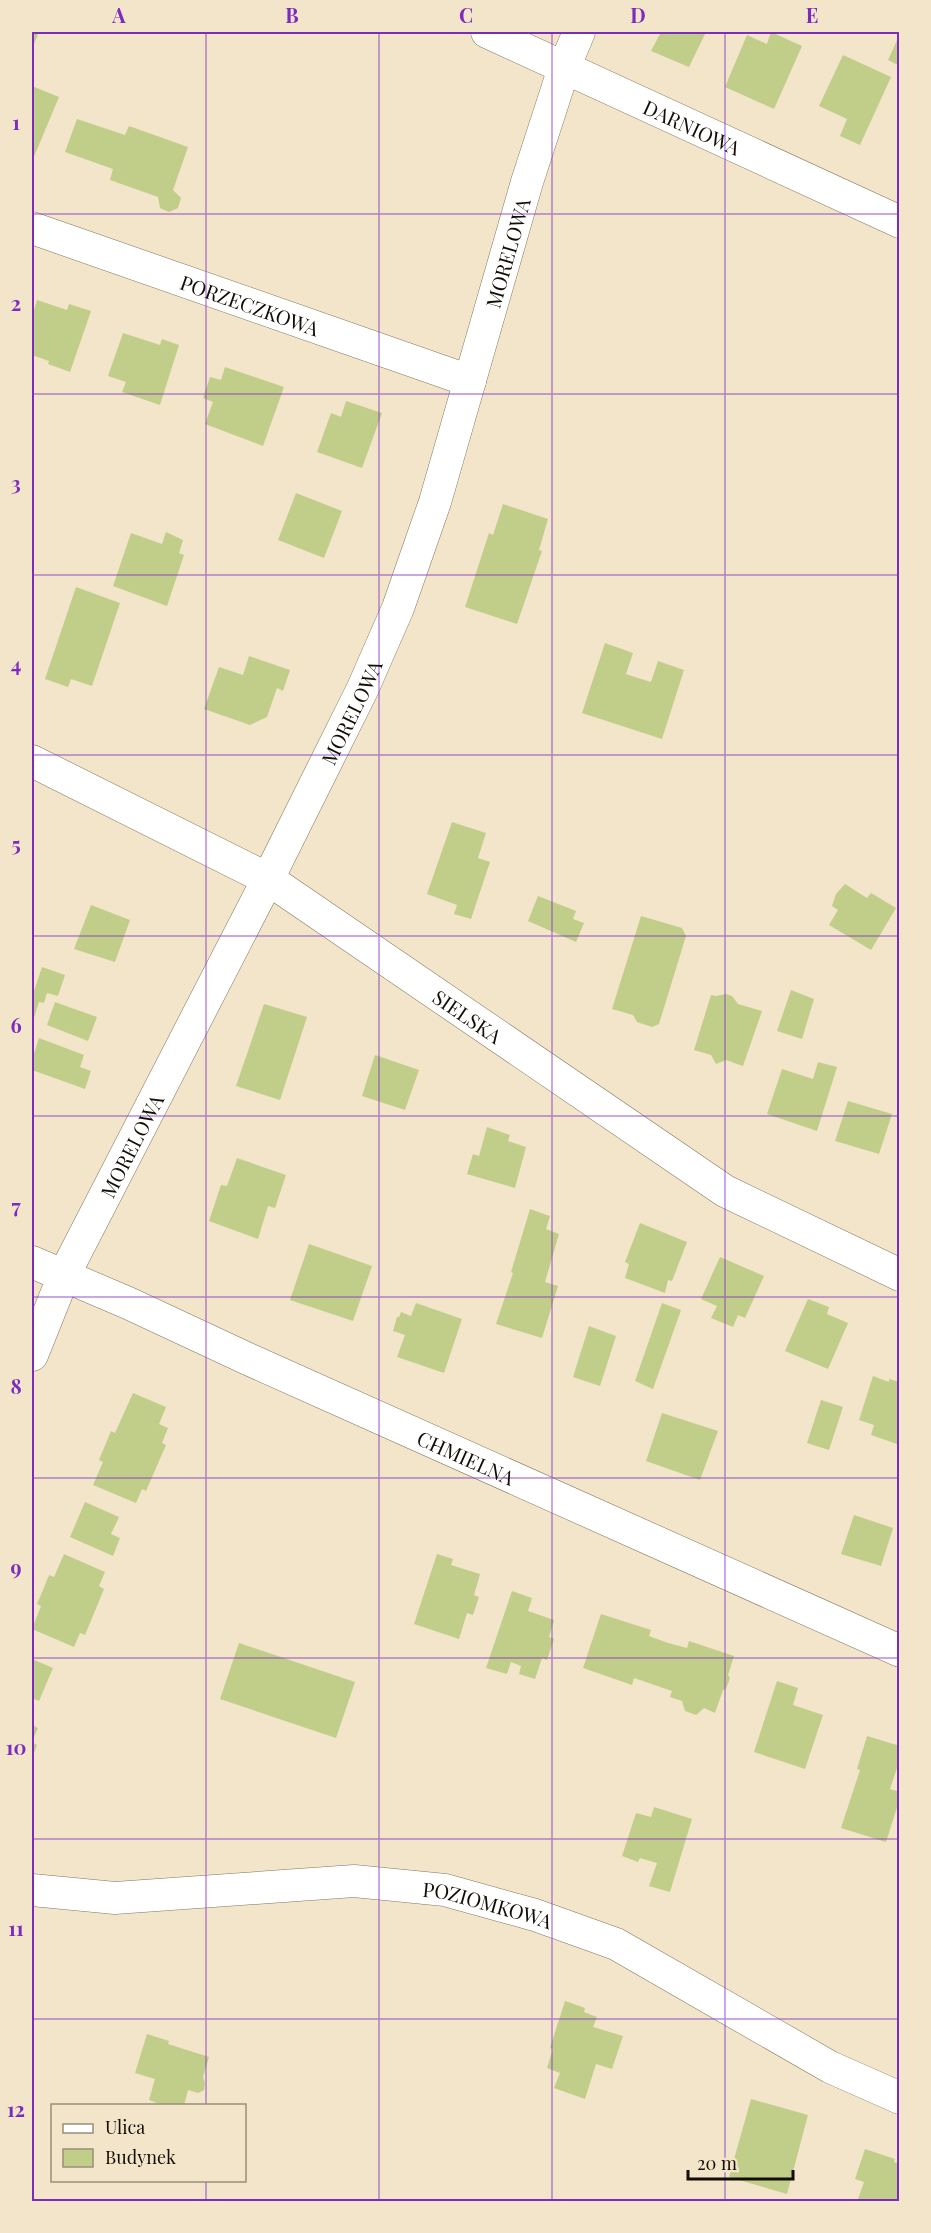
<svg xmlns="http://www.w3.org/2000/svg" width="931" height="2233" viewBox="0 0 931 2233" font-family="'Playfair Display',serif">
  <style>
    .building { fill: #c1ce8a }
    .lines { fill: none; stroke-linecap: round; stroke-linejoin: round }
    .minor-casing { stroke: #82765e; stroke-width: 33 }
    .minor { stroke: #fff; stroke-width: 32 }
    .grid { fill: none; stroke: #7b2cbf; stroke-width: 1.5; stroke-opacity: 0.55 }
    .labels { text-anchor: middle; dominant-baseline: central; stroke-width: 5; stroke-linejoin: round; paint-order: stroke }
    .street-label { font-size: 20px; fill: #120d05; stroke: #f2e5ca }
    .neatline { fill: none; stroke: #7b2cbf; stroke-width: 2 }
    .grid-label { font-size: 20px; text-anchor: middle; font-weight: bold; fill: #7b2cbf }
  </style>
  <rect width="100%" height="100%" fill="#f2e5ca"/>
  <!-- building -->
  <g class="building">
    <path d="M32,32H39L32,49Z"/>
    <path d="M661,32H706L689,67L651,51Z"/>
    <path d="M771,32L802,46L774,109L725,87L747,35L767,44Z"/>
    <path d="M900,34V66L888,60Z"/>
    <path d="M843,55L891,77L860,145L840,136L847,119L819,106Z"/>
    <path d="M32,86L59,97L33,159H32Z"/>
    <path d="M77,119L125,135L129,126L188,147L173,190L181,198L178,208L169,212L160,208L158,197L110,180L113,169L65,152Z"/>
    <path d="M37,300L67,310L69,304L91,311L70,372L48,364L49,361L32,355V317Z"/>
    <path d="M123,333L160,345L162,339L179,345L160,405L122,392L126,382L108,376Z"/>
    <path d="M225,367L284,387L263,446L205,424L213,402L203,398L210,377L221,380Z"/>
    <path d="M346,401L382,413L362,468L317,452L331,413L341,417Z"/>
    <path d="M296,493L342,511L324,558L278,540Z"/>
    <path d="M503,504L548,519L539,550L542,551L517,624L465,607L489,533L493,535Z"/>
    <path d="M166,532L183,540L179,553L184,555L167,606L113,586L131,533L162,544Z"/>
    <path d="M76,587L120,603L92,686L71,679L68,687L45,679Z"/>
    <path d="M605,643L633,653L626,674L638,678L651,682L658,661L684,670L662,739L582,713Z"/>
    <path d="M249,656L290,670L283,691L277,688L267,717L250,725L204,709L219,667L243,675Z"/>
    <path d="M452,822L486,833L478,858L490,862L471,919L454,914L457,905L427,894Z"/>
    <path d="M845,884L867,898L871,893L896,908L871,950L829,925L838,910L832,906L836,894Z"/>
    <path d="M538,896L576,911L573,919L584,923L576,942L528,921Z"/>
    <path d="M91,905L130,920L115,962L74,949Z"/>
    <path d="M641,916L682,928L686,936L659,1024L652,1027L637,1022L633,1015L612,1009Z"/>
    <path d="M42,967L65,975L58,996L47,993L44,1003L39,1002L32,1024V997Z"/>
    <path d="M791,990L814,999L802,1039L777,1031Z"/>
    <path d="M726,994L732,996L738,1004L762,1011L743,1066L726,1060L716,1064L711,1055L694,1050L711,995L716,996Z"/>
    <path d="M55,1002L97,1017L88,1041L47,1025Z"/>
    <path d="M264,1004L307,1017L280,1100L236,1086Z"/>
    <path d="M39,1038L84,1055L80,1067L91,1071L85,1089L32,1070V1060Z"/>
    <path d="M375,1055L419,1070L405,1110L362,1096Z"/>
    <path d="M818,1062L837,1067L817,1131L767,1114L782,1069L813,1079Z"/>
    <path d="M848,1101L892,1114L879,1154L835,1141Z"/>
    <path d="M487,1127L510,1135L508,1141L526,1147L515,1188L467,1174L473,1154L479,1156Z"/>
    <path d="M237,1158L286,1175L275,1208L268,1206L258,1239L209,1221L221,1185L227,1186Z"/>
    <path d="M530,1209L550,1216L546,1229L559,1234L545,1282L558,1286L542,1338L496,1324L513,1273L511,1272Z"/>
    <path d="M640,1223L687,1242L672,1281L668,1280L665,1293L625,1278L629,1264L625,1262Z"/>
    <path d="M309,1244L372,1266L353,1321L290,1300Z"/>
    <path d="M720,1257L764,1276L745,1318L738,1315L733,1327L711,1318L717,1306L701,1299Z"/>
    <path d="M808,1299L829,1307L827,1314L848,1323L828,1369L785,1351Z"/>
    <path d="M416,1303L462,1319L444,1373L397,1357L405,1335L393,1331L397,1317H399L401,1312L411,1316Z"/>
    <path d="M662,1303L681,1310L653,1389L635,1381Z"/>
    <path d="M589,1326L616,1336L600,1386L573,1377Z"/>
    <path d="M873,1376L889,1382V1379L900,1382V1445L871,1435L874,1425L859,1420Z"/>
    <path d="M133,1393L166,1407L159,1424L168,1428L162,1443L166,1445L146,1491L142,1489L136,1503L93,1485L103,1462L99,1460L111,1431L115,1433Z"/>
    <path d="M821,1400L843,1407L829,1450L807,1443Z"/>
    <path d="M662,1413L718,1431L700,1480L646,1461Z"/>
    <path d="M85,1502L119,1517L111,1534L120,1538L113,1556L70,1537Z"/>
    <path d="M854,1515L893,1528L881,1566L841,1554Z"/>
    <path d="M64,1554L105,1572L99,1586L104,1589L85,1635L80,1633L74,1647L32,1629L41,1606L37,1604L43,1590L49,1575L54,1577Z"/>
    <path d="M437,1554L453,1559L451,1565L480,1574L474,1595L479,1597L473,1615L467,1613L459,1639L414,1624Z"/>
    <path d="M512,1591L532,1598L528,1611L554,1620L549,1637L554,1639L547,1660L542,1658L535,1679L519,1674L521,1666L511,1662L507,1674L486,1668Z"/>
    <path d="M601,1614L651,1630L649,1636L668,1643L687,1648L689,1641L734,1656L728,1675L730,1678L726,1689L723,1690L715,1713L704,1708L696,1715L685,1711L682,1701L670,1697L672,1691L634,1678L632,1685L583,1668Z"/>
    <path d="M239,1643L355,1682L336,1738L220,1699Z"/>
    <path d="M32,1659L53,1668L39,1701L32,1698Z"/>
    <path d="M777,1681L798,1688L793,1705L823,1715L805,1769L754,1752Z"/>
    <path d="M32,1725L38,1728L32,1742L37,1745L32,1758Z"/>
    <path d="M867,1736L900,1746V1759L890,1789L900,1792V1798L886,1842L841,1828L860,1770L857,1769Z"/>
    <path d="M654,1807L692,1819L670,1892L649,1886L657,1863L640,1858L638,1862L622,1856L636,1813L651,1817Z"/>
    <path d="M565,2001L585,2008L584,2012L597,2017L593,2027L623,2036L612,2069L596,2064L585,2099L554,2088L560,2073L547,2068L553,2049L550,2048Z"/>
    <path d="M147,2034L169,2041L168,2044L209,2057L203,2077L205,2083L204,2090L198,2093L188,2090L184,2106H159L160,2104L149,2100L155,2079L135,2073Z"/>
    <path d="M751,2099L808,2115L787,2194L729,2177Z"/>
    <path d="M865,2149L895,2159L894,2162L900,2164V2202H857L864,2182L855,2179Z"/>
  </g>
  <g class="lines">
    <!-- minor casing -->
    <g class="minor-casing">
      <g id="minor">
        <path id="s1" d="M487,32L900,222"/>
        <path id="s2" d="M32,228L470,381"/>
        <path id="s3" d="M32,761L268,879L725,1191L900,1275"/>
        <path id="s4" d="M32,1262L128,1303L248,1359L900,1651"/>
        <path id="s5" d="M32,1355L64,1275L268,879L363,688L398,608L435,502L527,182L564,68L579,32"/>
        <path id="s6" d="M32,1890L115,1898L354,1881L445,1890L535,1915L616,1944L830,2067L900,2098"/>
      </g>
    </g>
    <!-- minor -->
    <use href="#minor" class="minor"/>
  </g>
  <!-- grid -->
  <path class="grid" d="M206,32V2106M379,32V2202M552,32V2202M725,32V2202M32,214H900M32,394H900M32,575H900M32,755H900M32,936H900M32,1116H900M32,1297H900M32,1478H900M32,1658H900M32,1839H900M32,2019H900M206,2180V2202"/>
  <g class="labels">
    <!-- street labels -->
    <g class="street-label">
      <text stroke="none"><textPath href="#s1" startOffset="226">DARNIOWA</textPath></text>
      <text stroke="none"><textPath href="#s5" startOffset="1204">MORELOWA</textPath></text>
      <text stroke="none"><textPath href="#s2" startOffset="231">PORZECZKOWA</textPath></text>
      <text stroke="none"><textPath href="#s5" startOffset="718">MORELOWA</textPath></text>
      <text stroke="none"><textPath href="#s3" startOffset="506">SIELSKA</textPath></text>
      <text stroke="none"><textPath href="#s5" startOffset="232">MORELOWA</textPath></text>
      <text stroke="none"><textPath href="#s4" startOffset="476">CHMIELNA</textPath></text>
      <text stroke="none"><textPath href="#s6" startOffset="459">POZIOMKOWA</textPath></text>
    </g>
  </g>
  <!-- border -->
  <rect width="931" height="2233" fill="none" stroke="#f2e5ca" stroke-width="66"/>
  <!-- legend -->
  <rect x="51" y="2104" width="195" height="78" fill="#f2e5ca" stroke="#988f7b" stroke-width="1.5"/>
  <rect x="63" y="2124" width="30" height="9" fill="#ffffff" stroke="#988f7b" stroke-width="1.5"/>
  <text x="105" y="2134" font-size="18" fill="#120d05">Ulica</text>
  <rect x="63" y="2149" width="30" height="18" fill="#c1ce8a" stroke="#988f7b" stroke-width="1.5"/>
  <text x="105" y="2164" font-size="18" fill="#120d05">Budynek</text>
  <!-- scale -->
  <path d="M688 2170v9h105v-9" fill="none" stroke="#120d05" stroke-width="3"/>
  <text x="697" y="2170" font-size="18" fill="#120d05" stroke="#f2e5ca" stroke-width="4.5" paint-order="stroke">20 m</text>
  <rect x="33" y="33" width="865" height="2167" class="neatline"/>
  <g class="grid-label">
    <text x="119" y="23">A</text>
    <text x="292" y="23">B</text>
    <text x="466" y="23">C</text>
    <text x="638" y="23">D</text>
    <text x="812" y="23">E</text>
    <text x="16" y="130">1</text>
    <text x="16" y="311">2</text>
    <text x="16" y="491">3</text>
    <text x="16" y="672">4</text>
    <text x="16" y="852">5</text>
    <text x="16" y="1033">6</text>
    <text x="16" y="1214">7</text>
    <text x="16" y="1394">8</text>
    <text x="16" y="1575">9</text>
    <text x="16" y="1755">10</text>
    <text x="16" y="1936">11</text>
    <text x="16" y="2117">12</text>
  </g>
</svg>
